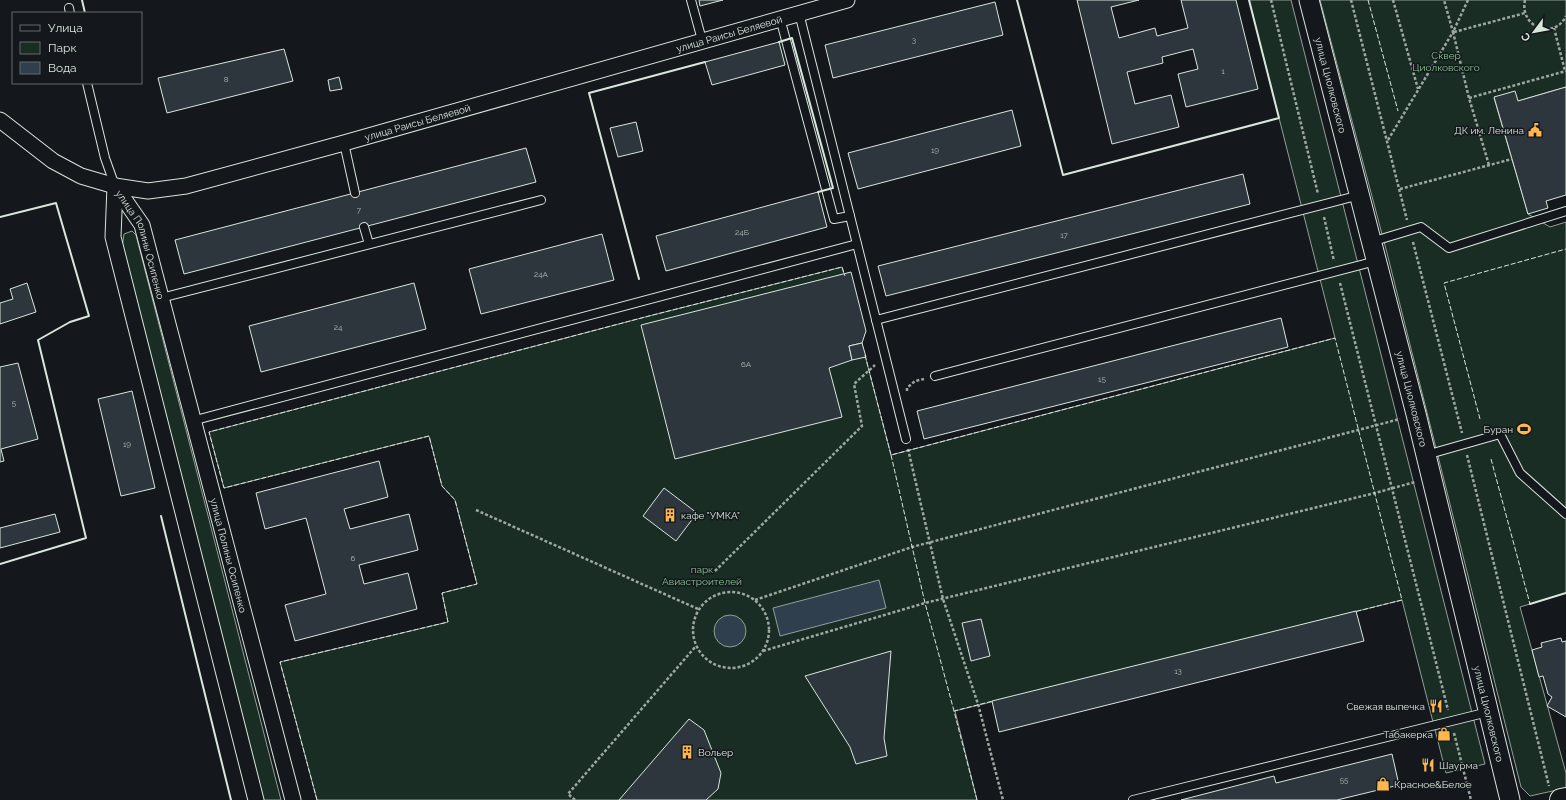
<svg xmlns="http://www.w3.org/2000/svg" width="1566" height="800" viewBox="0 0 1566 800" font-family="Raleway,sans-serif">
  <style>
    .green { fill: #1a2d24; stroke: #939e99 }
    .water { fill: #2f3f4d; stroke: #939e99 }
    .building { fill: #2c363c; stroke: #d8e6dc }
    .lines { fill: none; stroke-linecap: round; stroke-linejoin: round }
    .service-casing { stroke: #d8e6dc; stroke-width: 10 }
    .minor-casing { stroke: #d8e6dc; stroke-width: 17 }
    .tertiary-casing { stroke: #d8e6dc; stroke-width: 21 }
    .secondary-casing { stroke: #d8e6dc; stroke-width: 24 }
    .path { stroke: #9da8a2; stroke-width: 2.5; stroke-dasharray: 3 2; stroke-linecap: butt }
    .service { stroke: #14181c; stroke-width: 8 }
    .minor { stroke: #14181c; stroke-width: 15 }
    .tertiary { stroke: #14181c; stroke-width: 19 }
    .secondary { stroke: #14181c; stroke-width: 22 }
    .fence { stroke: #d8e6dc; stroke-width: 1; stroke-dasharray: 5 2; stroke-linecap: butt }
    .wall { stroke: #d8e6dc; stroke-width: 2 }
    .labels { text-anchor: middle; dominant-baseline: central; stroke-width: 3; stroke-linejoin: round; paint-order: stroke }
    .number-label { font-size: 8px; fill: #adbab4 }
    .street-label { font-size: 10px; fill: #d8e6dc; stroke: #14181c }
    .park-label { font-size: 10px; fill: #8ac095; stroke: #14181c }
    .poi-label { font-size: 10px; fill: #d8e6dc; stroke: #14181c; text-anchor: end }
  </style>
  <rect width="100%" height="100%" fill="#14181c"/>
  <!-- green -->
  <g class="green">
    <path d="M1249,0H1291L1485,764L1446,773L1402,600L955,711L977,800H317L280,662L448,622L442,593L477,584L455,500L442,486L429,436L224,488L209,432L649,316L842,267L891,455L1335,338Z"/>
    <path d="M1320,0H1566V87L1518,101L1494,98L1528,214L1550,227L1566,222V593L1520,607L1566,773V788L1530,796L1521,787L1387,253Z"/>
    <path d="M132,231L136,235L281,800H263L122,248L124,234Z"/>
  </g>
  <!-- water -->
  <g class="water">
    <path d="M879,580L886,608L780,636L773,608Z"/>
    <circle cx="730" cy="631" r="16"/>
  </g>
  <!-- building -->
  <g class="building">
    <path d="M699,0H723L700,6Z"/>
    <path d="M1077,0H1139L1111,7L1119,38L1155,28L1157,36L1188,28L1181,0H1236L1258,89L1186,107L1178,74L1198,69L1193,49L1162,57L1163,63L1127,72L1135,104L1171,95L1179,127L1112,144Z"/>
    <path d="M995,2L1003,35L833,78L825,45Z"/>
    <path d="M779,42L785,65L712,85L705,62Z"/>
    <path d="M284,49L293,81L167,113L158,78Z"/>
    <path d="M339,77L342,89L330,91L328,80Z"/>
    <path d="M1566,87V195L1546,201L1548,208L1528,214L1494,97L1515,91L1518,101Z"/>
    <path d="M1012,110L1021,146L858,189L848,153Z"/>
    <path d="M636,122L643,151L618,157L610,128Z"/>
    <path d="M526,148L536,182L184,274L175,240Z"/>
    <path d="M1243,174L1250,204L886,296L878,266Z"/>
    <path d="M818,192L827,227L666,271L656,236Z"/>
    <path d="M602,234L614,280L481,314L469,269Z"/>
    <path d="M851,272L866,331L862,343L849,346L852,360L829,368L842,417L675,459L641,325Z"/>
    <path d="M27,283L36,312L0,324V303L13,299L10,289Z"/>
    <path d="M414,283L426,329L261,372L249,326Z"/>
    <path d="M1281,318L1288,347L924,439L917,411Z"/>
    <path d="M862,343L866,357L852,360L849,346Z"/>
    <path d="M18,363L38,439L1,449L4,461L0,462V367Z"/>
    <path d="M132,391L155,488L121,496L98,399Z"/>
    <path d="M379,461L388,497L344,509L350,529L409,514L418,550L359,565L364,584L408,573L417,609L295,641L285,605L326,594L306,518L265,529L256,493Z"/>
    <path d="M664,488L697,513L676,541L643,516Z"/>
    <path d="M55,514L60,532L0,548V528Z"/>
    <path d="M1356,611L1364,641L999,732L992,701Z"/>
    <path d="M981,619L990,656L971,661L962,623Z"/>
    <path d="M1561,638L1562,642L1566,641V717L1547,706L1552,697L1548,694L1543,676L1539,677L1532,650L1542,647L1541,643Z"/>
    <path d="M891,651L884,738L887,756L856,764L850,747L805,676Z"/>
    <path d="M689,719L704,730L721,773L718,789L706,800H619Z"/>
    <path d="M1392,754L1399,785L1337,800H1181L1274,776L1276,783Z"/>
  </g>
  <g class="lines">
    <!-- service casing -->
    <g class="service-casing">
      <g id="service">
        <path d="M691,0L702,40"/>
        <path d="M69,8L70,13"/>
        <path d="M799,13L906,439"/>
        <path d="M780,18L834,219L850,216"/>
        <path d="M87,83L105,158L115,186"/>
        <path d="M344,143L355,193"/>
        <path d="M364,227L369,244"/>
        <path d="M1371,242L1421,227L1449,248L1566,211"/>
        <path d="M161,298L541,200"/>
        <path d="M876,320L1360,195"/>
        <path d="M935,376L1376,261"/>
        <path d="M192,421L857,244"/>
        <path d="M1426,455L1500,434L1520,473L1566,514"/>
        <path d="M1133,800L1488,712"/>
      </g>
    </g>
    <!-- minor casing -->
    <g class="minor-casing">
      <g id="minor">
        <path id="s1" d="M0,120L53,161L81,176L115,186L148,191L186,186L344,143L847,0"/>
        <path id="s2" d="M115,186L142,225L293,800"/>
        <path d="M115,186L113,237L256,800"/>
      </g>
    </g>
    <!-- tertiary casing -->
    <g class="tertiary-casing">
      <g id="tertiary">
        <path id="s3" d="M1309,0L1416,414L1510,800"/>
      </g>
    </g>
    <!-- secondary casing -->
    <g class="secondary-casing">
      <path id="secondary" d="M1561,800L1566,799"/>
    </g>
    <!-- path -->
    <g class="path">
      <path d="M1271,0L1318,194"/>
      <path d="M1351,0L1407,220"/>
      <path d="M1393,0L1418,89"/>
      <path d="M1468,0L1453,32L1469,98L1489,165"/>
      <path d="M1525,0C1519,27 1554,41 1566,16"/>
      <path d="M1554,28L1565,71"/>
      <path d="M1454,32L1525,13"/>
      <path d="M1469,98L1566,71"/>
      <path d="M1388,140L1453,32L1444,0"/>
      <path d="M1400,189L1512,159"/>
      <path d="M1324,217L1334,261"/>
      <path d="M1413,242L1462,433"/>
      <path d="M1340,283L1448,710"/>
      <path d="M907,391V388L915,381L924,379"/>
      <path d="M908,449L943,599L978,704L1003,800"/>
      <path d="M1467,455L1549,786"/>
      <path d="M476,510L698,609"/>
      <path d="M715,571L862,426L854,384L875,365"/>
      <circle cx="731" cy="630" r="38"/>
      <path d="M755,600L912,547L1400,419"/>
      <path d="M763,651L925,603L1375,493L1415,482"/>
      <path d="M1454,733L1471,800"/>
      <path d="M575,800L568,794L696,646"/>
    </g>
    <!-- service -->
    <use href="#service" class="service"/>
    <!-- minor -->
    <use href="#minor" class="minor"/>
    <!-- tertiary -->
    <use href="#tertiary" class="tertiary"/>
    <!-- secondary -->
    <use href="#secondary" class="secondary"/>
    <!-- fence -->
    <g class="fence">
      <path d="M1368,0L1398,111"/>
      <path d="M865,355L891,455L1335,338L1402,600L1354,612"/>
      <path d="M1480,419L1444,283L1566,249"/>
      <path d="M891,455L925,603L954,711"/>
      <path d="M1491,459L1530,604"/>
      <path d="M317,800L280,662L448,622L442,593L477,584L455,500L442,486L429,436L224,488L209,432L649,316L842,267L845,276"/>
      <path d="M977,800L954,711L993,701"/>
    </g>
    <!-- wall -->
    <g class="wall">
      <path d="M82,0L85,13"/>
      <path d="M1017,0L1063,175L1279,118L1249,0"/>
      <path d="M779,42L792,38L833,188L818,192"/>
      <path d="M0,217L56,203L89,316L70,322L38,340L86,538L0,564"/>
      <path d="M639,279L589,93L705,62"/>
      <path d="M161,516L231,800"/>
      <path d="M1530,604L1566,593"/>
    </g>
  </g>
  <!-- icons -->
  <defs>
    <g id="civic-bare" transform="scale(1.08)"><path d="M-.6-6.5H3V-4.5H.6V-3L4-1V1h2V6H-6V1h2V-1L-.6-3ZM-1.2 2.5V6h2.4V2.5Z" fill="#ffb74d" stroke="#14181c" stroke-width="2.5" paint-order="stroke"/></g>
    <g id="stadium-bare" transform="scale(1.08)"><path d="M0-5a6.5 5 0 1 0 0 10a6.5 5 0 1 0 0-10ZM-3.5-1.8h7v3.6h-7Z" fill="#ffb74d" stroke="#14181c" stroke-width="2.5" paint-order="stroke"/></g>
    <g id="building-bare" transform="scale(1.08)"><path d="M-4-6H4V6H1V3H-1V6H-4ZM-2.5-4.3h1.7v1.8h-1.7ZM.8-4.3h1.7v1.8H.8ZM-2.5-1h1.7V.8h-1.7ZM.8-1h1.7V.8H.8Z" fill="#ffb74d" stroke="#14181c" stroke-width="2.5" paint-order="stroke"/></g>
    <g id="restaurant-bare" transform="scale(1.08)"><path d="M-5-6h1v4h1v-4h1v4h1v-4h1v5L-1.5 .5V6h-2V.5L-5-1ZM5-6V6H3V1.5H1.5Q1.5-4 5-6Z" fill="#ffb74d" stroke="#14181c" stroke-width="2.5" paint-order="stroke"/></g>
    <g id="shop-bare" transform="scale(1.08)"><path d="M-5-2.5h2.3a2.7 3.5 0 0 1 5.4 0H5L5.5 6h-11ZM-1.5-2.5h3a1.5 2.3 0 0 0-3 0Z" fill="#ffb74d" stroke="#14181c" stroke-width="2.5" paint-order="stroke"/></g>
  </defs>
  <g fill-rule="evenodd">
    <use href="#civic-bare" x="1535" y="130"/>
    <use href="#stadium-bare" x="1524" y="429"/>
    <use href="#building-bare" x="670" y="515"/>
    <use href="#restaurant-bare" x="1436" y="706"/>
    <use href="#shop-bare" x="1444" y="734"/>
    <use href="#building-bare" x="687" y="752"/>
    <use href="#restaurant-bare" x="1428" y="765"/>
    <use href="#shop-bare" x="1383" y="784"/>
  </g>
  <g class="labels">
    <!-- number labels -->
    <g class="number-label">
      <text x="914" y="40">3</text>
      <text x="1223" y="71">1</text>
      <text x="226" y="79">8</text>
      <text x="935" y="150">19</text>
      <text x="359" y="210">7</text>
      <text x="742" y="232">24Б</text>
      <text x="1064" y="235">17</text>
      <text x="541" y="274">24А</text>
      <text x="338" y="327">24</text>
      <text x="746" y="364">6А</text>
      <text x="1102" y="379">15</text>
      <text x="14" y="403">5</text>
      <text x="127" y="444">19</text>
      <text x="353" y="558">6</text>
      <text x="1178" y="671">13</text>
      <text x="1344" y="780">55</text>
    </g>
    <!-- street labels -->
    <g class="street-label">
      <text stroke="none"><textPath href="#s1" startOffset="770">улица Раисы Беляевой</textPath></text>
      <text stroke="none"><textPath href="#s3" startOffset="88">улица Циолковского</textPath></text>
      <text stroke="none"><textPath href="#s1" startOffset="446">улица Раисы Беляевой</textPath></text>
      <text stroke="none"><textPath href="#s2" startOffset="65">улица Полины Осипенко</textPath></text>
      <text stroke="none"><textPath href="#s3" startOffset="412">улица Циолковского</textPath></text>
      <text stroke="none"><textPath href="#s2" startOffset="389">улица Полины Осипенко</textPath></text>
      <text stroke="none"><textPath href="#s3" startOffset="736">улица Циолковского</textPath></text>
    </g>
    <!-- park labels -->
    <g class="park-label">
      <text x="1446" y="55">Сквер<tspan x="1446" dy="12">Циолковского</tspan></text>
      <text x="702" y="569">парк<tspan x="702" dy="12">Авиастроителей</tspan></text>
    </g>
    <!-- poi labels -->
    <g class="poi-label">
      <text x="1524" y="130">ДК им. Ленина</text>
      <text x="1513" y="429">Буран</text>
      <text x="681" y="515" text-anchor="start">кафе "УМКА"</text>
      <text x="1425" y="706">Свежая выпечка</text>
      <text x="1433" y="734">Табакерка</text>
      <text x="698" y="752" text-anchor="start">Вольер</text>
      <text x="1439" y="765" text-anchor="start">Шаурма</text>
      <text x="1394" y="784" text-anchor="start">Красное&amp;Белое</text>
    </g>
  </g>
  <!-- legend -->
  <rect x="12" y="12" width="130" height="72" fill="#14181c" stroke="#626a69"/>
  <rect x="20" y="25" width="20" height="6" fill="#14181c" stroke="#626a69"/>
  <text x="48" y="32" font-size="12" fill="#d8e6dc">Улица</text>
  <rect x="20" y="42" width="20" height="12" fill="#1a2d24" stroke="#626a69"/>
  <text x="48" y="52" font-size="12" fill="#d8e6dc">Парк</text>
  <rect x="20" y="62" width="20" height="12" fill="#2f3f4d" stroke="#626a69"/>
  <text x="48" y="72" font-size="12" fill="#d8e6dc">Вода</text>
  <!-- north arrow -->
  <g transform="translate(1534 32) rotate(238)" stroke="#14181c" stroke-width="3" paint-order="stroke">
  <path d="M0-3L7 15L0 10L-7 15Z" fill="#d8e6dc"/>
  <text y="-6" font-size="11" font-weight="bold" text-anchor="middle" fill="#d8e6dc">С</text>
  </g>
</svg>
